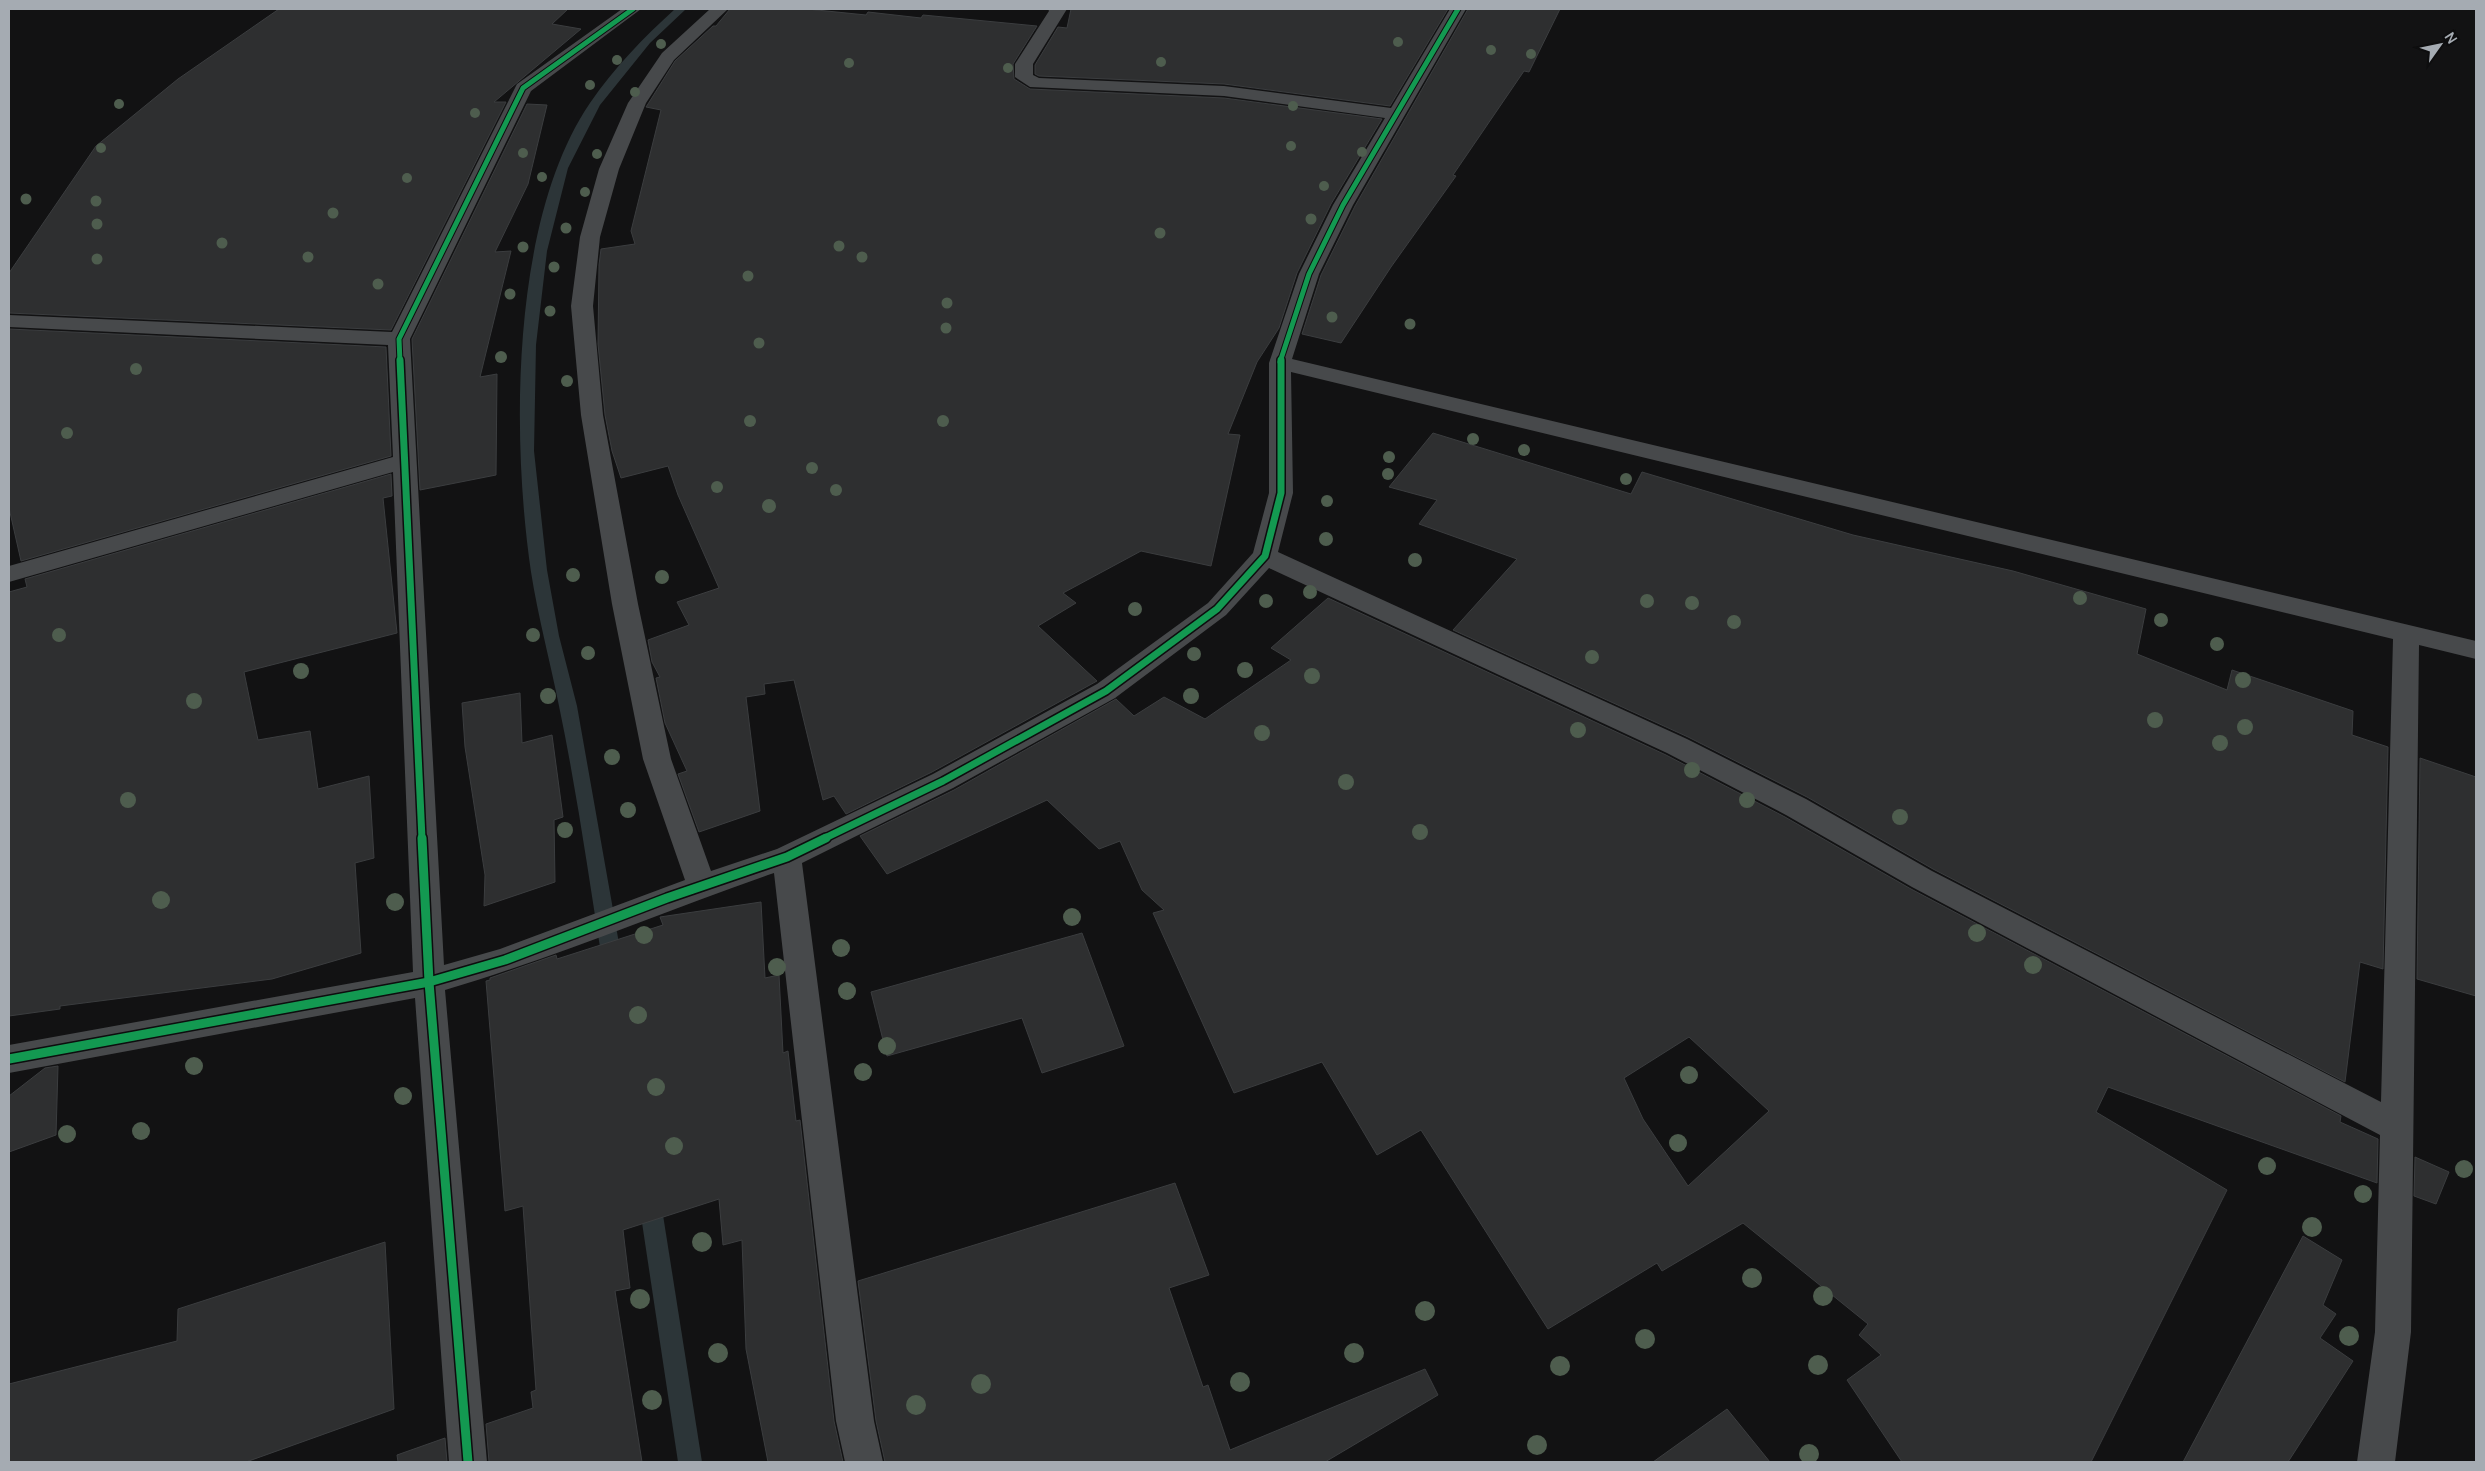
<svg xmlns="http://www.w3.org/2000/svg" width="2485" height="1471" viewBox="0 0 2485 1471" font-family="Manrope,sans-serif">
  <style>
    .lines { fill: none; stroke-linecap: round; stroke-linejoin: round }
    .stream { fill: #2c3538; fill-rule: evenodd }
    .building { fill: #2e2f30; stroke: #3b3d3f; fill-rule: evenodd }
    .minor { fill: #47494b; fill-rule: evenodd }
    .cycleway-far2-casing { stroke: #0d0d0e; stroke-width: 7 }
    .cycleway-far1-casing { stroke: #0d0d0e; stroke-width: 10 }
    .cycleway-casing { stroke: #0d0d0e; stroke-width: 12 }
    .cycleway-far2 { stroke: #139951; stroke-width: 5 }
    .cycleway-far1 { stroke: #139951; stroke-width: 7 }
    .cycleway { stroke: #139951; stroke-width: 9 }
    .tree { fill: #4e5d4e }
  </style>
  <rect width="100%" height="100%" fill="#121213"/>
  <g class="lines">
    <!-- stream -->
    <g class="stream">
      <path d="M675,9H686L650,43L600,105L568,168L547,251L536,345L534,451L547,570L559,636L577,706L623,966L620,972L613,974L606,972L603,966C589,879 577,792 559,706C550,661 538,617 531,572C511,436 511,219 590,103C614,68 644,37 675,9Z"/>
      <path d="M649,1186L657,1189L660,1196L702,1462H678L638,1196L641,1189Z"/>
    </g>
  </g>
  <!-- building -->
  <g class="building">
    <path d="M279,9H568L552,24L581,29L494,102H506L391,330L9,313V273L96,146L178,79Z"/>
    <path d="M730,9H807L866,15L868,12L921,18L923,15L1037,26L1013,64L1014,79L1030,89L1224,98L1382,119L1331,204L1297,273L1279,328L1257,362L1228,434L1240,435L1211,566L1141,551L1063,593L1076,603L1038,626L1097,681L932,772L846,814L834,796L823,800L794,680L764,684L765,694L746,697L760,811L699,832L678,774L687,771L665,723L656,678L660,677L652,662L648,640L689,625L677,602L719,588L678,495L668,466L621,478L612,451L605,415L598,344L599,265L601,249L635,244L631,231L661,110L646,107L648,104L675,61L713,26H716Z"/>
    <path d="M1071,9H1448L1390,106L1224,84L1039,76L1035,74V65L1058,27L1067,28Z"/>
    <path d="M1468,9H1560L1529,72L1524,71L1453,175L1456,176L1391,267L1341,343L1302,334L1321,275L1355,206Z"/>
    <path d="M527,104L547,105L528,184L495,252L511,251L480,377L497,374L496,475L420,490L412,339Z"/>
    <path d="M9,329L386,347L391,456L21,561L9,508Z"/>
    <path d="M1433,433L1631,494L1642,472L1853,535L2013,571L2146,609L2137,654L2227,690L2232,670L2353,711L2352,735L2388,747L2383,969L2360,962L2345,1082L1933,869L1807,797L1688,737L1453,630L1517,559L1419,524L1437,500L1389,487Z"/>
    <path d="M391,474L392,496L383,498L397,633L244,672L258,740L310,731L318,789L369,776L374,858L355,863L361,953L272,979L60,1006V1009L9,1016V592L27,587L25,579Z"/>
    <path d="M1328,598L1666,755L1785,817L1911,889L2341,1116L2340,1122L2378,1139L2377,1183L2108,1087L2096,1112L2227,1190L2091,1462H1902L1847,1380L1881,1355L1859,1335L1868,1324L1743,1223L1662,1271L1657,1263L1548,1329L1421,1130L1377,1155L1322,1062L1234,1093L1153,913L1164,910L1142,890L1120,841L1099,849L1047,800L887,874L860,836L954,790L1116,699L1134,716L1164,697L1205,719L1291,660L1271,648ZM1689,1037L1769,1111L1688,1186L1643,1119L1624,1078Z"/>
    <path d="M520,693L522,743L552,735L563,817L554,820L555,882L484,906L485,875L465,747L462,703Z"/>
    <path d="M2420,758L2476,777V996L2417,979Z"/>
    <path d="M761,902L765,978L779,975L783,1053L788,1051L796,1121L800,1120L834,1421L843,1462H768L746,1349L742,1240L723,1245L719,1199L623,1230L630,1288L615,1291L642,1462H489L486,1424L533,1408L531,1392L536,1390L523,1206L505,1211L486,981L490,980V978L556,955L557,959L663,925L660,917Z"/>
    <path d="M1082,933L1124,1046L1042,1073L1022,1018L887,1056L871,992Z"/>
    <path d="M58,1066L56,1135L9,1152V1096L45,1068Z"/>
    <path d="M2415,1157L2449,1172L2436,1204L2414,1196Z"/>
    <path d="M1175,1183L1209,1275L1169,1288L1203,1387L1208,1385L1230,1450L1425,1369L1438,1395L1325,1462H885L876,1421L858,1281Z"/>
    <path d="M2303,1236L2342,1260L2323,1305L2336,1314L2320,1338L2353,1361L2288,1462H2183Z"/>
    <path d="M385,1242L394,1409L246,1462H9V1384L177,1341L178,1309Z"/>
    <path d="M1727,1409L1770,1462H1653Z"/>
    <path d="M445,1438L447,1462H398L397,1455Z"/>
  </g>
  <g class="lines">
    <!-- minor -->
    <path class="minor" d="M622,9H641L531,91L410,339L444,965L500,949L685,880L643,759L612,604L581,415L571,306L580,237L599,169L628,103L662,53L710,9H728L674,60L646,103L619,169L600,237L593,306L603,415L638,604L671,759L711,871L777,849L933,774L1097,684L1208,603L1253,553L1269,493V363L1299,274L1333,205L1385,118L1224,96L1030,87L1015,77V64L1049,11L1048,9H1067L1033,64V75L1039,78L1224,86L1391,108L1450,9H1466L1353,205L1319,274L1292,359L2476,641V659L2419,645L2411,1332L2395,1462H2357L2375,1332L2380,1135L1912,887L1786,815L1667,753L1269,568L1226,615L1115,698L953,788L802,863L874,1421L883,1462H845L836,1421L774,873C664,911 557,957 445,990L487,1462H449L415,998L9,1073V1045L413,972L393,472L9,582V566L393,457L388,345L9,327V315L392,332L517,84ZM1291,372L2393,639L2381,1102L1932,871L1806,799L1687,739L1278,552L1293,493Z"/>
    <!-- cycleway-far2 casing -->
    <g class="cycleway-far2-casing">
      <g id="cycleway-far2">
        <path d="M400,362L399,339L523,88L633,9"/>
        <path d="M1280,362L1309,274L1343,205L1458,9"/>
      </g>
    </g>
    <!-- cycleway-far1 casing -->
    <g class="cycleway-far1-casing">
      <g id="cycleway-far1">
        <path d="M400,360L422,839"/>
        <path d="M823,839L943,781L1106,691L1217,609L1265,556L1281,493V360"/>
      </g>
    </g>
    <!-- cycleway casing -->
    <g class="cycleway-casing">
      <g id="cycleway">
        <path d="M422,838L429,982L468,1462"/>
        <path d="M9,1059L429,982L505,960L667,898L787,857L826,838"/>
      </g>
    </g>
    <!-- cycleway-far2 -->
    <use href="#cycleway-far2" class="cycleway-far2"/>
    <!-- cycleway-far1 -->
    <use href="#cycleway-far1" class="cycleway-far1"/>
    <!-- cycleway -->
    <use href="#cycleway" class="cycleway"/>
  </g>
  <!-- trees -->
  <g class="tree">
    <circle cx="1398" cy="42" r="5"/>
    <circle cx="661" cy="44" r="5"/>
    <circle cx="1491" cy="50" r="5"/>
    <circle cx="1531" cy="54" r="5"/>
    <circle cx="617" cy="60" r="5"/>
    <circle cx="1161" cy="62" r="5"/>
    <circle cx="849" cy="63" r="5"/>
    <circle cx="1008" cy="68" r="5"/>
    <circle cx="590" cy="85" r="5"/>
    <circle cx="635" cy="92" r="5"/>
    <circle cx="119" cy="104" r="5"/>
    <circle cx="1293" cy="106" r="5"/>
    <circle cx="475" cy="113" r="5"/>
    <circle cx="1291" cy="146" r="5"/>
    <circle cx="101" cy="148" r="5"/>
    <circle cx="1362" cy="152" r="5"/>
    <circle cx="523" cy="153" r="5"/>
    <circle cx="597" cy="154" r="5"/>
    <circle cx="542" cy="177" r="5"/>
    <circle cx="407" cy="178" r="5"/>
    <circle cx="1324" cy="186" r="5"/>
    <circle cx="585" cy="192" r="5"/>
    <circle cx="26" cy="199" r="5.5"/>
    <circle cx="96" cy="201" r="5.5"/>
    <circle cx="333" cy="213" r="5.5"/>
    <circle cx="1311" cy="219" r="5.5"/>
    <circle cx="97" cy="224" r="5.5"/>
    <circle cx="566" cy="228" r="5.5"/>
    <circle cx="1160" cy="233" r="5.5"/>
    <circle cx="222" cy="243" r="5.5"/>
    <circle cx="839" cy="246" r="5.5"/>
    <circle cx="523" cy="247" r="5.5"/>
    <circle cx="308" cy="257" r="5.5"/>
    <circle cx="862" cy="257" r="5.5"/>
    <circle cx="97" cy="259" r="5.5"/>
    <circle cx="554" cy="267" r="5.5"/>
    <circle cx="748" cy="276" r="5.5"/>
    <circle cx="378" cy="284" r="5.5"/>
    <circle cx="510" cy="294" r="5.5"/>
    <circle cx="947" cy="303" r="5.5"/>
    <circle cx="550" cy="311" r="5.5"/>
    <circle cx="1332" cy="317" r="5.5"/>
    <circle cx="1410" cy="324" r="5.5"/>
    <circle cx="946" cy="328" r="5.5"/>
    <circle cx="759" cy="343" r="5.5"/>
    <circle cx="501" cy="357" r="6"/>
    <circle cx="136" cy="369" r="6"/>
    <circle cx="567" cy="381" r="6"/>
    <circle cx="750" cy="421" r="6"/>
    <circle cx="943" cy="421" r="6"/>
    <circle cx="67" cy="433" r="6"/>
    <circle cx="1473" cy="439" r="6"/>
    <circle cx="1524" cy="450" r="6"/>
    <circle cx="1389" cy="457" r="6"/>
    <circle cx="812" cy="468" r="6"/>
    <circle cx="1388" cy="474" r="6"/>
    <circle cx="1626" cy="479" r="6"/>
    <circle cx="717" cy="487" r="6"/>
    <circle cx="836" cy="490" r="6"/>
    <circle cx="1327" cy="501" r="6"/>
    <circle cx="769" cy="506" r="7"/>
    <circle cx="1326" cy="539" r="7"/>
    <circle cx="1415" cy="560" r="7"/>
    <circle cx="573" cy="575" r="7"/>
    <circle cx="662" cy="577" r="7"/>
    <circle cx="1310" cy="592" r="7"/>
    <circle cx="2080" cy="598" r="7"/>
    <circle cx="1266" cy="601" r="7"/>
    <circle cx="1647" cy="601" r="7"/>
    <circle cx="1692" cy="603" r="7"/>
    <circle cx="1135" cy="609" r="7"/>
    <circle cx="2161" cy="620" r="7"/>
    <circle cx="1734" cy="622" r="7"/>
    <circle cx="59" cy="635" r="7"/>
    <circle cx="533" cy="635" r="7"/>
    <circle cx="2217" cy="644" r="7"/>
    <circle cx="588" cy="653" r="7"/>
    <circle cx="1194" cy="654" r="7"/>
    <circle cx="1592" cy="657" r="7"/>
    <circle cx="1245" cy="670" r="8"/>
    <circle cx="301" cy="671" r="8"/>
    <circle cx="1312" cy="676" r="8"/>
    <circle cx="2243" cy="680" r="8"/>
    <circle cx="548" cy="696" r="8"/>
    <circle cx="1191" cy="696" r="8"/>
    <circle cx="194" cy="701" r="8"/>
    <circle cx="2155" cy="720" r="8"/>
    <circle cx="2245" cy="727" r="8"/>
    <circle cx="1578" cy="730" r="8"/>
    <circle cx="1262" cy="733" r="8"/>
    <circle cx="2220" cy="743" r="8"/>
    <circle cx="612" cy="757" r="8"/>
    <circle cx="1692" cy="770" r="8"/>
    <circle cx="1346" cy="782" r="8"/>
    <circle cx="128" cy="800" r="8"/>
    <circle cx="1747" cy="800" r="8"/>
    <circle cx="628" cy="810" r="8"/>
    <circle cx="1900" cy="817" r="8"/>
    <circle cx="565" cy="830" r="8"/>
    <circle cx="1420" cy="832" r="8"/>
    <circle cx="161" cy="900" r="9"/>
    <circle cx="395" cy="902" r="9"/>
    <circle cx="1072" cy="917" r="9"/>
    <circle cx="1977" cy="933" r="9"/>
    <circle cx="644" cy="935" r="9"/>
    <circle cx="841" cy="948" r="9"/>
    <circle cx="2033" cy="965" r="9"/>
    <circle cx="777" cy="967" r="9"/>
    <circle cx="847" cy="991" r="9"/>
    <circle cx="638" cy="1015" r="9"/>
    <circle cx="887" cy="1046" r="9"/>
    <circle cx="194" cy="1066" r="9"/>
    <circle cx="863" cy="1072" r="9"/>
    <circle cx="1689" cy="1075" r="9"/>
    <circle cx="656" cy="1087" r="9"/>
    <circle cx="403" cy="1096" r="9"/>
    <circle cx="141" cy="1131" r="9"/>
    <circle cx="67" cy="1134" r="9"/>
    <circle cx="1678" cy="1143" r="9"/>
    <circle cx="674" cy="1146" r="9"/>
    <circle cx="2267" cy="1166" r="9"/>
    <circle cx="2464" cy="1169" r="9"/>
    <circle cx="2363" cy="1194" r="9"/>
    <circle cx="2312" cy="1227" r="10"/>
    <circle cx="702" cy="1242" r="10"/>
    <circle cx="1752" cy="1278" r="10"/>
    <circle cx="1823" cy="1296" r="10"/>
    <circle cx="640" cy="1299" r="10"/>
    <circle cx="1425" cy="1311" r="10"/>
    <circle cx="2349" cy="1336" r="10"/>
    <circle cx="1645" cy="1339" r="10"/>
    <circle cx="718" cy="1353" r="10"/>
    <circle cx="1354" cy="1353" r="10"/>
    <circle cx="1818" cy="1365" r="10"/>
    <circle cx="1560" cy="1366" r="10"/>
    <circle cx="1240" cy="1382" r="10"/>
    <circle cx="981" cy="1384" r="10"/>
    <circle cx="652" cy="1400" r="10"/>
    <circle cx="916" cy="1405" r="10"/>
    <circle cx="1537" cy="1445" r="10"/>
    <circle cx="1809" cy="1454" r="10"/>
  </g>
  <!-- border -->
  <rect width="2485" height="1471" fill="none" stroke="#a5abb2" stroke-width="20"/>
  <!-- north arrow -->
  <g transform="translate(2440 45) rotate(57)" stroke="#0d0d0e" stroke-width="4" paint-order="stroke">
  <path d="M0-4L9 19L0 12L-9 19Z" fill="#a5abb2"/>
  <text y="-8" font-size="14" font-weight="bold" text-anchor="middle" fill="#a5abb2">N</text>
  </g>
</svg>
